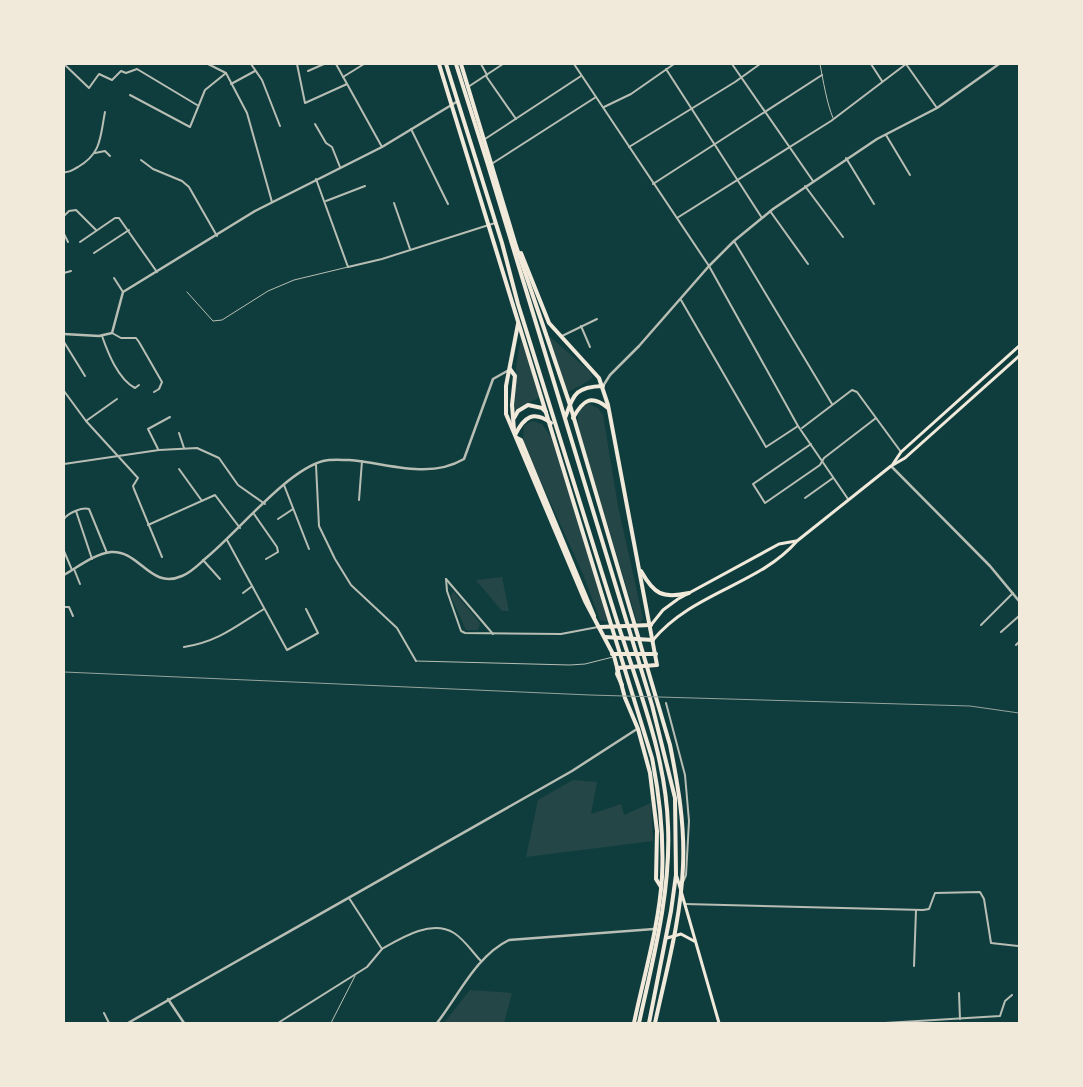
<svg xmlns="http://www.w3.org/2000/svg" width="1083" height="1087" viewBox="0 0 1083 1087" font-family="Commissioner,sans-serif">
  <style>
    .green { fill: #244646 }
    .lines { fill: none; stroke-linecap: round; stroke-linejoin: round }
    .service { stroke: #b8beb3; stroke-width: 1 }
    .minor { stroke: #b8beb3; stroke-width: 2 }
    .tertiary { stroke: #b8beb3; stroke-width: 2.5 }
    .secondary { stroke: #f1e9da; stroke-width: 3 }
    .trunk { stroke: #f1e9da; stroke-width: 4 }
    .rail { stroke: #97a49c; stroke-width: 1 }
  </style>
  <rect width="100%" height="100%" fill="#0f3d3e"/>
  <!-- green -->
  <g class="green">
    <path d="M548,335L588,370L593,377C585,384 576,388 567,392Z"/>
    <path d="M521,340L540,397L514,410C515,385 515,363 521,340Z"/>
    <path d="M588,403L598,408L603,415L618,506L643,619L640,623L637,622L581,436C578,424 573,408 588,403Z"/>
    <path d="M532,421L542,424L551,437L609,622L600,620L583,574L523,442L524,426Z"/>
    <path d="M502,577L509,611H502L476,580Z"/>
    <path d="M453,591L480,623L478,630H466L451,597Z"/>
    <path d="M573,780L597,782L591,814L621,804L624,815L651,803L653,841L526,857L538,800Z"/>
    <path d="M470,990L512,993L504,1023H444Z"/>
  </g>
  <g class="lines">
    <!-- service -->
    <g class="service">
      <path d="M820,64C823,80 827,104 833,118"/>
      <path d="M187,292L213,321L222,320L268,291L294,280L348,267"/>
      <path d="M416,661L570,665L585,664L613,657"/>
      <path d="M331,1023L355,976"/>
    </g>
    <!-- minor -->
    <g class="minor">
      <path d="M64,64L89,88L99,74L112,80L121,71L126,73L137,69L197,105"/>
      <path d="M208,64L226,73L247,113L272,202"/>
      <path d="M251,64L262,80L280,126"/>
      <path d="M297,64L305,103L347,84"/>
      <path d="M336,64L382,147"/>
      <path d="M481,64L487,75"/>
      <path d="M574,64L709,266L798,426L848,499"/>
      <path d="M732,64L813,181"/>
      <path d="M871,64L882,81"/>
      <path d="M906,64L937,108"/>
      <path d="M666,69L762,218"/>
      <path d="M308,71L324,64"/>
      <path d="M486,76L516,119"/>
      <path d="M343,77L364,64"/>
      <path d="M231,84L255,71"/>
      <path d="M468,87L503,64"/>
      <path d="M130,95L190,127L205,90L226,73"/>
      <path d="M604,107L631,94L674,64"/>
      <path d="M315,124L326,143L332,147L340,167"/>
      <path d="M411,129L448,204"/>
      <path d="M886,135L910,175"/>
      <path d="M485,139L581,76"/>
      <path d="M629,147L735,82L760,64"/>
      <path d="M95,153L105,151L110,156"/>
      <path d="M846,158L874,204"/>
      <path d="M141,160L153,169L182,181L189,187L217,236"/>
      <path d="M493,163L596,97"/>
      <path d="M64,172C70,173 72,170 78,167C102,153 100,137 105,112"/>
      <path d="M316,179L348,267L382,259L495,223"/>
      <path d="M653,184L822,75"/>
      <path d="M805,186L843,237"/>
      <path d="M326,201L365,186"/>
      <path d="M394,203L410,249"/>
      <path d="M770,211L808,264"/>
      <path d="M64,216L69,211L76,210L96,230"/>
      <path d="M677,218L831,121L906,64"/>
      <path d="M64,234L68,242"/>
      <path d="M734,241L832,404"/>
      <path d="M80,242L115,218H119L157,272"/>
      <path d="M94,253L129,230"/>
      <path d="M64,273L71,271"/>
      <path d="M114,278L123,292"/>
      <path d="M681,300L766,447L798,426"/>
      <path d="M581,326L590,347"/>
      <path d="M112,333L121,338H136L139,342L162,382L159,389L154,392"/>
      <path d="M102,336C108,353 118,379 135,388L139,385"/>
      <path d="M562,336L597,319"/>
      <path d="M64,342L85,376"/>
      <path d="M64,391L86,421L138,478L133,486L134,489L162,557"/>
      <path d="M86,421L117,399"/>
      <path d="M802,428L852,390L857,392L901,452"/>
      <path d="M179,433L184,448"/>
      <path d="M811,444L753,484L765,503L820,465L824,458L876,418"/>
      <path d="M158,449L148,429L170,417"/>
      <path d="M64,464L159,450L197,448L219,458L238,485L265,504"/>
      <path d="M316,465L319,526L335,559L351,585L397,628L416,661"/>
      <path d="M179,469L202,501"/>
      <path d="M284,485L309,549"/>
      <path d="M805,498L833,478"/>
      <path d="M359,500L362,461"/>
      <path d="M76,511L92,559"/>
      <path d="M254,514L277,547L278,552L266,559"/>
      <path d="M64,519C68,513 82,507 89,509L107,553"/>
      <path d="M278,519L293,509"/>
      <path d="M148,525L215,495L240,528"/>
      <path d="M227,540L287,650L318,633L306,609"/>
      <path d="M64,551L72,570"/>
      <path d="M203,560L220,579"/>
      <path d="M74,569L80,584"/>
      <path d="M446,579L447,591L461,631L465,633L561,634L598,627"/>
      <path d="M446,579L493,634"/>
      <path d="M243,593L251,587"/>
      <path d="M64,607H69L73,616"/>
      <path d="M981,625L1013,593"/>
      <path d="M1001,632L1019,616"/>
      <path d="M1016,645L1019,642"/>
      <path d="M184,647C218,642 236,626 264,609"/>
      <path d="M666,703L685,775L689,821L686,875L683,882"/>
      <path d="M685,904L923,910L929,909L935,893L980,892L984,899L991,943L1019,946"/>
      <path d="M382,949C401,938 431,919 454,933C465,940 473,953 481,961"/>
      <path d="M914,966L916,910"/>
      <path d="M959,993L960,1019"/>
      <path d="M104,1013L109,1023"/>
      <path d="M278,1023L367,967L382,949L349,898"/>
      <path d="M885,1023L1000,1016L1005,1001L1012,995"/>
    </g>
    <!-- tertiary -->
    <g class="tertiary">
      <path d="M64,334L99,336L112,333L123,292L255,211L382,147L458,101"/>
      <path d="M603,386L610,375L639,346L709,266L734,241L773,209L877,139L937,108L999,64"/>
      <path d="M891,466L990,566L1019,601"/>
      <path d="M64,575C78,567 94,554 111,552C140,550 150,590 182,576C192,572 199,564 206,558C238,532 286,471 323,461C331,459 341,460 349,460C388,463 428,480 464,459L493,379L509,370"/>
      <path d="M168,999L184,1023"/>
      <path d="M128,1023L572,771L637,729"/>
      <path d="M437,1023C459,995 476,956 509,940L654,929"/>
    </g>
    <!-- secondary -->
    <g class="secondary">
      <path d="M893,464L901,452L1019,346"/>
      <path d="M651,625L663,610L678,599L779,544L796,541"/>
      <path d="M653,640C693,592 759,585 797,541L891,466L905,458L1019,356"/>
      <path d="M677,877L719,1023"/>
      <path d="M667,938L681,934L694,941"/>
    </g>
    <!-- trunk -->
    <g class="trunk">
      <path d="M439,64L652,758C660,798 664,836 662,877C659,926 644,975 634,1023"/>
      <path d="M446,64L502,243L518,304C552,410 584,516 617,621C638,687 666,756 668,826C671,892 653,959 639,1023"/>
      <path d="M456,64L488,165L652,705L675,798L676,875L671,911L649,1023"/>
      <path d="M461,64L516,246L570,405L670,745C678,785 685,825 683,866C681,919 666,972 655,1023"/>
      <path d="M521,253L549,323L599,378L608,405L657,665L617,668"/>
      <path d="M518,324L506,386V414L585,601L614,656L625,698L638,729L650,773L657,831L656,879L661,887"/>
      <path d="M510,369L515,376L512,405L514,430"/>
      <path d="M514,418L518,411L528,405L542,408L546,412"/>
      <path d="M565,418C574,394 575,387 603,386"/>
      <path d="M573,418C583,400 591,394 608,408"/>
      <path d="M515,435C524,417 533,410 551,423"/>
      <path d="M517,438L521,440L594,616"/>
      <path d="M641,571C654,594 662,599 689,593"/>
      <path d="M600,627L651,625"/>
      <path d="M605,637L653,640"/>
      <path d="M612,654H656"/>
      <path d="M618,669L617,674L622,685"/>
    </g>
    <!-- rail -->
    <path class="rail" d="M64,672L590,695L970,706L1019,713"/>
  </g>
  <!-- border -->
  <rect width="1083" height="1087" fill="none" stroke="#f1e9da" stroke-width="130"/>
</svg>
